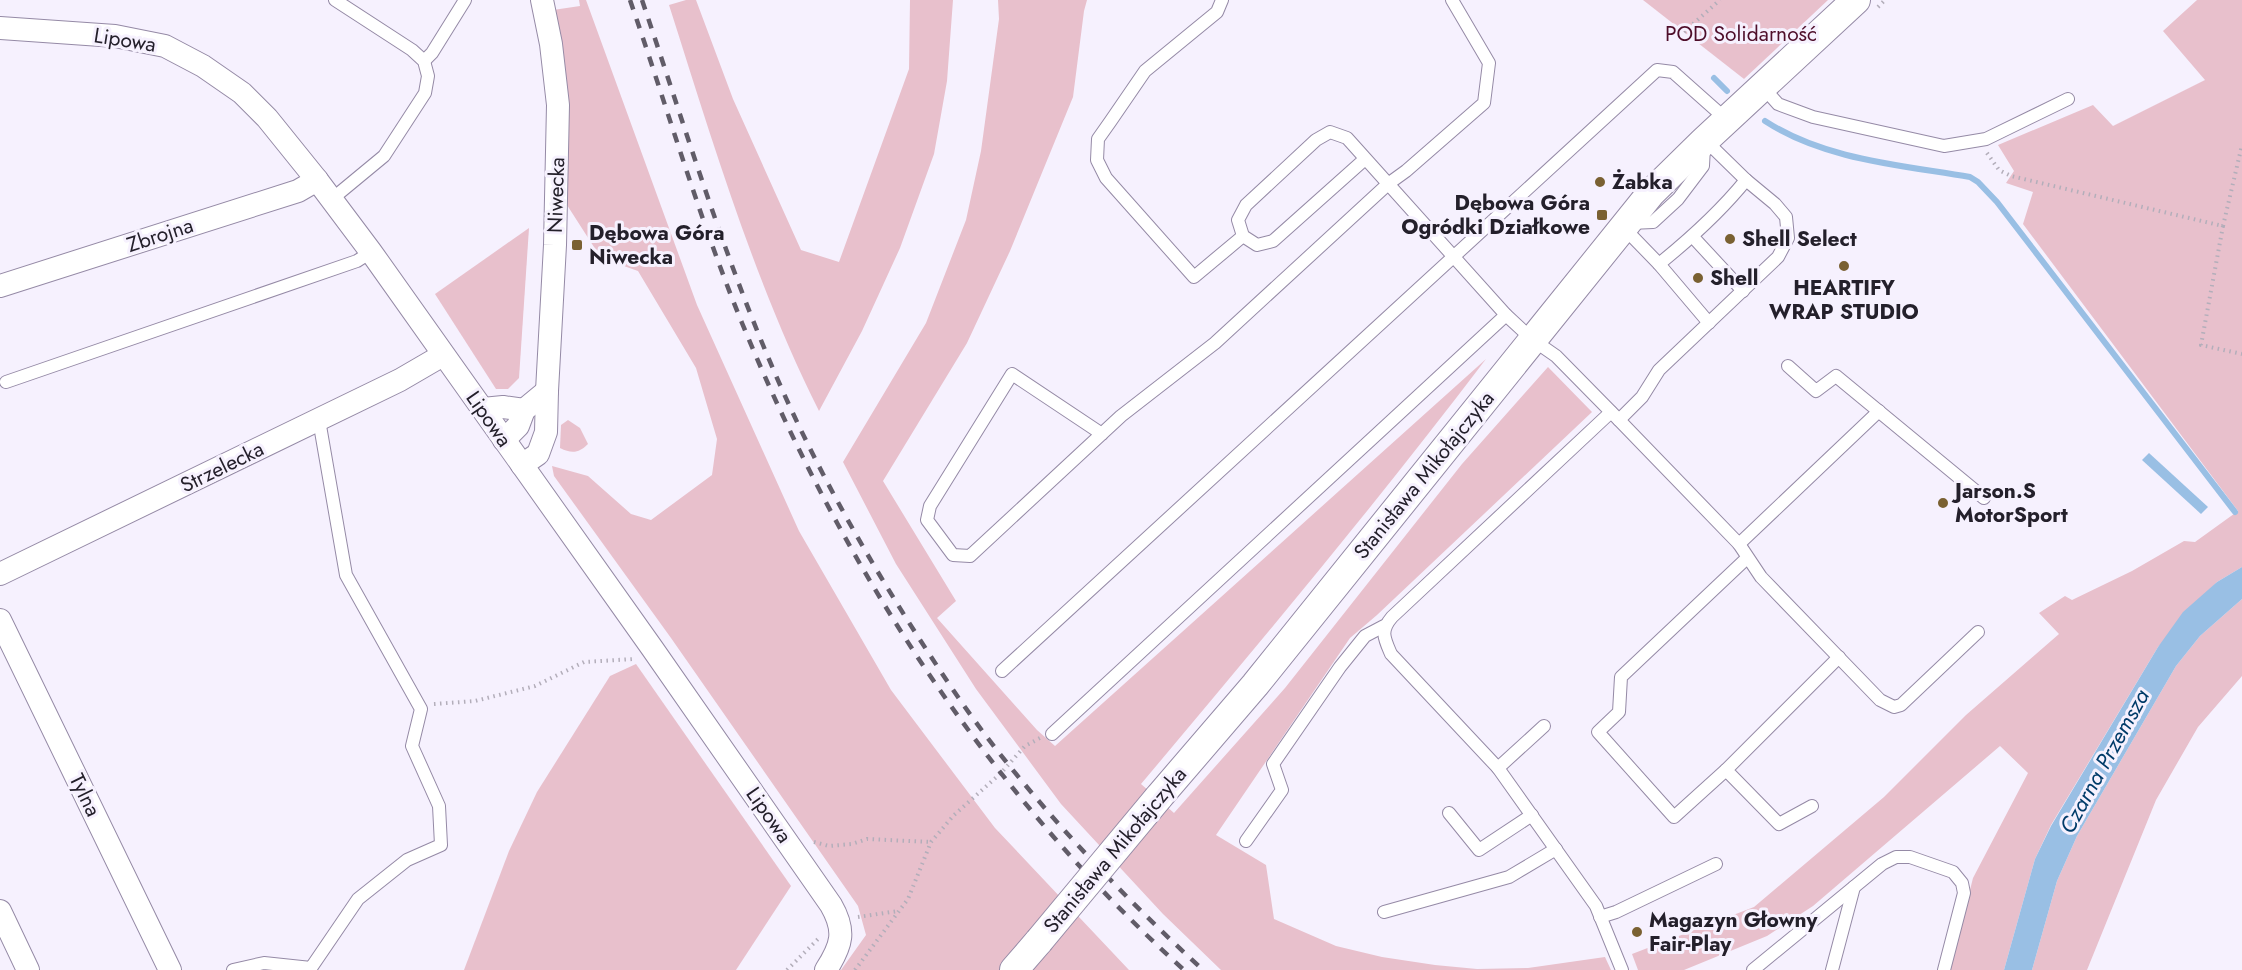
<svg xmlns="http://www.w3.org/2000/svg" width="2242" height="970" viewBox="0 0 2242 970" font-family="Jost,sans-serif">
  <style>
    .green { fill: #e8c0cc }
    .water { fill: #99bfe4 }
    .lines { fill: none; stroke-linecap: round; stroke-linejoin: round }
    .stream { stroke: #99bfe4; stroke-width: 6 }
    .service-casing { stroke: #958aa6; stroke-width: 14 }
    .minor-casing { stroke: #958aa6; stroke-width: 24 }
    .tertiary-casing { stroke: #958aa6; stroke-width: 30 }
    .path { stroke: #b3aeba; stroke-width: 4; stroke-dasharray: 1.5 4.5; stroke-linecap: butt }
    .service { stroke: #fff; stroke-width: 12 }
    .minor { stroke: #fff; stroke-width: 22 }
    .tertiary { stroke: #fff; stroke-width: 28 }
    .rail { stroke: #615c68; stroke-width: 4.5; stroke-dasharray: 10 10; stroke-linecap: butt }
    .tertiary-bridge-casing { stroke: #958aa6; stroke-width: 30; stroke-linecap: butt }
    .tertiary-bridge { stroke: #fff; stroke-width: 28 }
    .poi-dot { fill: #7a6132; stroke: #f6f1fe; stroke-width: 2 }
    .labels { text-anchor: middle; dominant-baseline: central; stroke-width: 6; stroke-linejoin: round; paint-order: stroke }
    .park-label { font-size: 21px; fill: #4e0e2a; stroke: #f6f1fe }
    .street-label { font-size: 21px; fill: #24202b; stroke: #f6f1fe }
    .poi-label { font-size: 21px; font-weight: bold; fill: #24202b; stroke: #f6f1fe; text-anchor: start }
    .water-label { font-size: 22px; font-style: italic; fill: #003b69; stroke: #f6f1fe }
  </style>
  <rect width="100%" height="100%" fill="#f6f1fe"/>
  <!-- green -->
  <g class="green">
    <path d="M579,0H586L697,305L799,531L891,690L995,828L1129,970H841L866,935L858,906L671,638L554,476L552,466L588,476L631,514L651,520L712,475L717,439L696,368L638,271L601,258L567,205L557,30L553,10L580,6Z"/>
    <path d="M686,0H696L733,99L801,250L839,262L909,69L910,0H953L947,81L934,154L900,248L862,331L819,411C754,281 713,143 669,5Z"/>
    <path d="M998,0H1087L1084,11L1073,97L1010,251L967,343L883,481L956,601L937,618L1037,730L1055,746L1486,359C1376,504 1258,645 1141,784L1174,813L1285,688L1462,464L1548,367L1592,412L1377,615L1350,638L1216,835L1266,865L1274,919L1336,946L1382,957L1435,965L1477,969L1528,968L1605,957L1611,970H1221L1163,914L1061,804L976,689L896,564L843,462L926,323L966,220L981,151L999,19Z"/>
    <path d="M1643,0H1828L1744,79Z"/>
    <path d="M2197,0H2242V567L2217,582L2158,647L2051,825L2035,859L2004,970H1950L1973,878L2028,773L2000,746L1813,906L1767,936L1684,970H1638L1632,954L1754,907L1884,797L1966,715L2059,634L2039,613L2065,596L2072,600L2132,571L2184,541L2195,542L2238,511L2023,224L2033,192L2006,183L2014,171L1998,145L2093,105L2113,126L2205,80L2163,31Z"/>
    <path d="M529,228L519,378L508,389H496L435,294Z"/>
    <path d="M568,420L580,428L588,444C579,453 572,454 560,448L561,425Z"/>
    <path d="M2242,599V676L2198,727L2156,800L2087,970H2032L2057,881L2077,836L2176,666L2200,636Z"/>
    <path d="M636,664L791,886L736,970H464L509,851L537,792L610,676Z"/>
  </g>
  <!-- water -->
  <g class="water">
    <path d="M2149,453L2208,507L2201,514L2142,460Z"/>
    <path d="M2242,567V599L2200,636L2176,666L2077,836L2057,881L2032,970H2004L2035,859L2051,826L2158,647L2183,612L2217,582Z"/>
  </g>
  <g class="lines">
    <!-- stream -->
    <g class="stream">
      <path d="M1714,78L1727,91"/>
      <path d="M1765,121C1825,160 1900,165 1970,177L1978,182L1997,202L2235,512"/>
    </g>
    <!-- service casing -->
    <g class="service-casing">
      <g id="service">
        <path d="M1222,0L1217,12L1145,71L1110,122L1098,139L1097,160L1106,178L1194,277L1243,236"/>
        <path d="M424,61L432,53L465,0"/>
        <path d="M1762,86L1778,104L1813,117L1944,146L1986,139L2068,99"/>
        <path d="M1365,159L1273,241L1257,245L1243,236L1238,220L1246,205L1316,140L1330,132L1347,138L1506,315L1533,340L1556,356L1619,420L1739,544L1761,577L1880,700L1894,707L1901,705L1978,632"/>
        <path d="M332,199L384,156L425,93L428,76L424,61L412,50L335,0"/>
        <path d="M1630,223L1653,222L1678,199L1703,166L1704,147"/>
        <path d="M1623,227L1659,264L1709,323"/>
        <path d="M1693,237L1743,291"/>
        <path d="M1659,264C1690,239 1720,212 1746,180"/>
        <path d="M1788,366L1816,391L1836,376L1984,498"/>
        <path d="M6,382L357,261L371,252"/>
        <path d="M1611,412L1392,617C1380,631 1384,638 1391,654L1498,768L1596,906L1622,970"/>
        <path d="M1619,420L1642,397L1659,370L1778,257L1788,238L1786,217L1775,204L1746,180L1705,140"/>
        <path d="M1102,434L1012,374L930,506L927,520L953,555L970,556L1121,416L1215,343L1388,184L1406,171L1484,103L1489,63L1452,0"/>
        <path d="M1739,544L1879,411"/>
        <path d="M1002,671L1657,70L1673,72L1727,120"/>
        <path d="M1052,734L1506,315"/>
        <path d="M1498,768L1544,726"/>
        <path d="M1726,770L1674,817L1598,732L1619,712L1621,677L1747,558"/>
        <path d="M1812,806L1779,824L1726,770L1839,657"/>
        <path d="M1449,813L1479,850L1532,815"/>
        <path d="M1246,841L1282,790L1273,764L1340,667L1365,636L1384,626"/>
        <path d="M1384,912L1509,877L1556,849"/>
        <path d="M1600,917L1616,912L1716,864"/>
        <path d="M233,970L264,963L311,968L358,899L407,860L441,845L439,806L412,746L421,709L346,575L319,420"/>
        <path d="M1753,970L1882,864L1896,857H1910L1953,872L1962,883L1964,893L1944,970"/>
        <path d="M1832,970L1854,887"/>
      </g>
    </g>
    <!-- minor casing -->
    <g class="minor-casing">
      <g id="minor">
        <path d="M0,28L115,36L165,46L203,66L242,93L267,118L317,180L371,252L652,648L831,905C846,931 842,945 826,970"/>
        <path d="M0,286L298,191L317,180"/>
        <path d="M483,409L503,407L524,410"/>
        <path d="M504,440L518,426L524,410L547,391"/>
        <path d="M522,465L538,454L546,432L547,391L555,245L558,105L551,44L542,0"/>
        <path d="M0,574L400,380L443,355"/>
        <path d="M0,620L170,970"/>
        <path d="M0,911L28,970"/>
      </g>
    </g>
    <!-- tertiary casing -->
    <g class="tertiary-casing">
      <g id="tertiary">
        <path d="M1158,798L1255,685L1651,193L1704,141L1856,0"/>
        <path d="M1014,970L1039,941"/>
      </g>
    </g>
    <!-- path -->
    <g class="path">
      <path d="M1878,7L1885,0"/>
      <path d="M1684,32L1720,0"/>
      <path d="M1987,153L1999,170L2011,176L2223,226L2242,145"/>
      <path d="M2223,226L2201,345L2242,354"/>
      <path d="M434,704L475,701L535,686L584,662L634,659"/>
      <path d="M814,842L829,846L852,844L867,839L931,842"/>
      <path d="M858,917L898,911"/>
      <path d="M787,970L818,939"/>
      <path d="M855,970L908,899L931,842L954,815L1001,773L1025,746L1040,738"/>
    </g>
    <!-- service -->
    <use href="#service" class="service"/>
    <!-- minor -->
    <use href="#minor" class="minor"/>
    <!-- tertiary -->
    <use href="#tertiary" class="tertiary"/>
    <!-- rail -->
    <g class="rail">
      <path d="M630,0C667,107 699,218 742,323C842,566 988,793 1184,970"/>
      <path d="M642,0C684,124 722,251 774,371C813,462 862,549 915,632C942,674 969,715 1000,754C1061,831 1130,903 1203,970"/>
    </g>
    <!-- tertiary-bridge casing -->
    <g class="tertiary-bridge-casing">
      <path id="tertiary-bridge" d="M1039,941L1158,798"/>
    </g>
    <!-- tertiary-bridge -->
    <use href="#tertiary-bridge" class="tertiary-bridge"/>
  </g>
  <!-- markers -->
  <g class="poi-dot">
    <circle cx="1600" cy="182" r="6"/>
    <rect x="1596" y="209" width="12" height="12" rx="3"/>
    <circle cx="1730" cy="239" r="6"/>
    <rect x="571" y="239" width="12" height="12" rx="3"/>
    <circle cx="1844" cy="266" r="6"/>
    <circle cx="1698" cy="278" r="6"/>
    <circle cx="1943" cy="503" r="6"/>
    <circle cx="1637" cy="932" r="6"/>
  </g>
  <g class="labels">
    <!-- park labels -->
    <g class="park-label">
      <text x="1741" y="34">POD Solidarność</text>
    </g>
    <!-- street labels -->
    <g class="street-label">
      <text transform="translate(125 40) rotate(9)">Lipowa</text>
      <text transform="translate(556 195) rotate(-88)">Niwecka</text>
      <text transform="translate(160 235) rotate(-18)">Zbrojna</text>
      <text transform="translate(489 419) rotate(55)">Lipowa</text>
      <text transform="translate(222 467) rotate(-26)">Strzelecka</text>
      <text transform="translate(1424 475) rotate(-51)">Stanisława Mikołajczyka</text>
      <text transform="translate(85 795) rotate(64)">Tylna</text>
      <text transform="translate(769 815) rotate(55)">Lipowa</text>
      <text transform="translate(1115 850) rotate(-50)">Stanisława Mikołajczyka</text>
    </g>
    <!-- poi labels -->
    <g class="poi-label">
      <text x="1612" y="182">Żabka</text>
      <text x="1590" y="203" text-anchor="end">Dębowa Góra<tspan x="1590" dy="24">Ogródki Działkowe</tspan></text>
      <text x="589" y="233">Dębowa Góra<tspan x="589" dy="24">Niwecka</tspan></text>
      <text x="1742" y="239">Shell Select</text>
      <text x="1710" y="278">Shell</text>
      <text x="1844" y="288" text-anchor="middle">HEARTIFY<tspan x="1844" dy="24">WRAP STUDIO</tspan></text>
      <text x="1955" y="491">Jarson.S<tspan x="1955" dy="24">MotorSport</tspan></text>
      <text x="1649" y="920">Magazyn Głowny<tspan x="1649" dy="24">Fair-Play</tspan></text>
    </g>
    <!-- water labels -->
    <g class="water-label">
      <text transform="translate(2104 761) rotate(-61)">Czarna Przemsza</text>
    </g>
  </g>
</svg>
